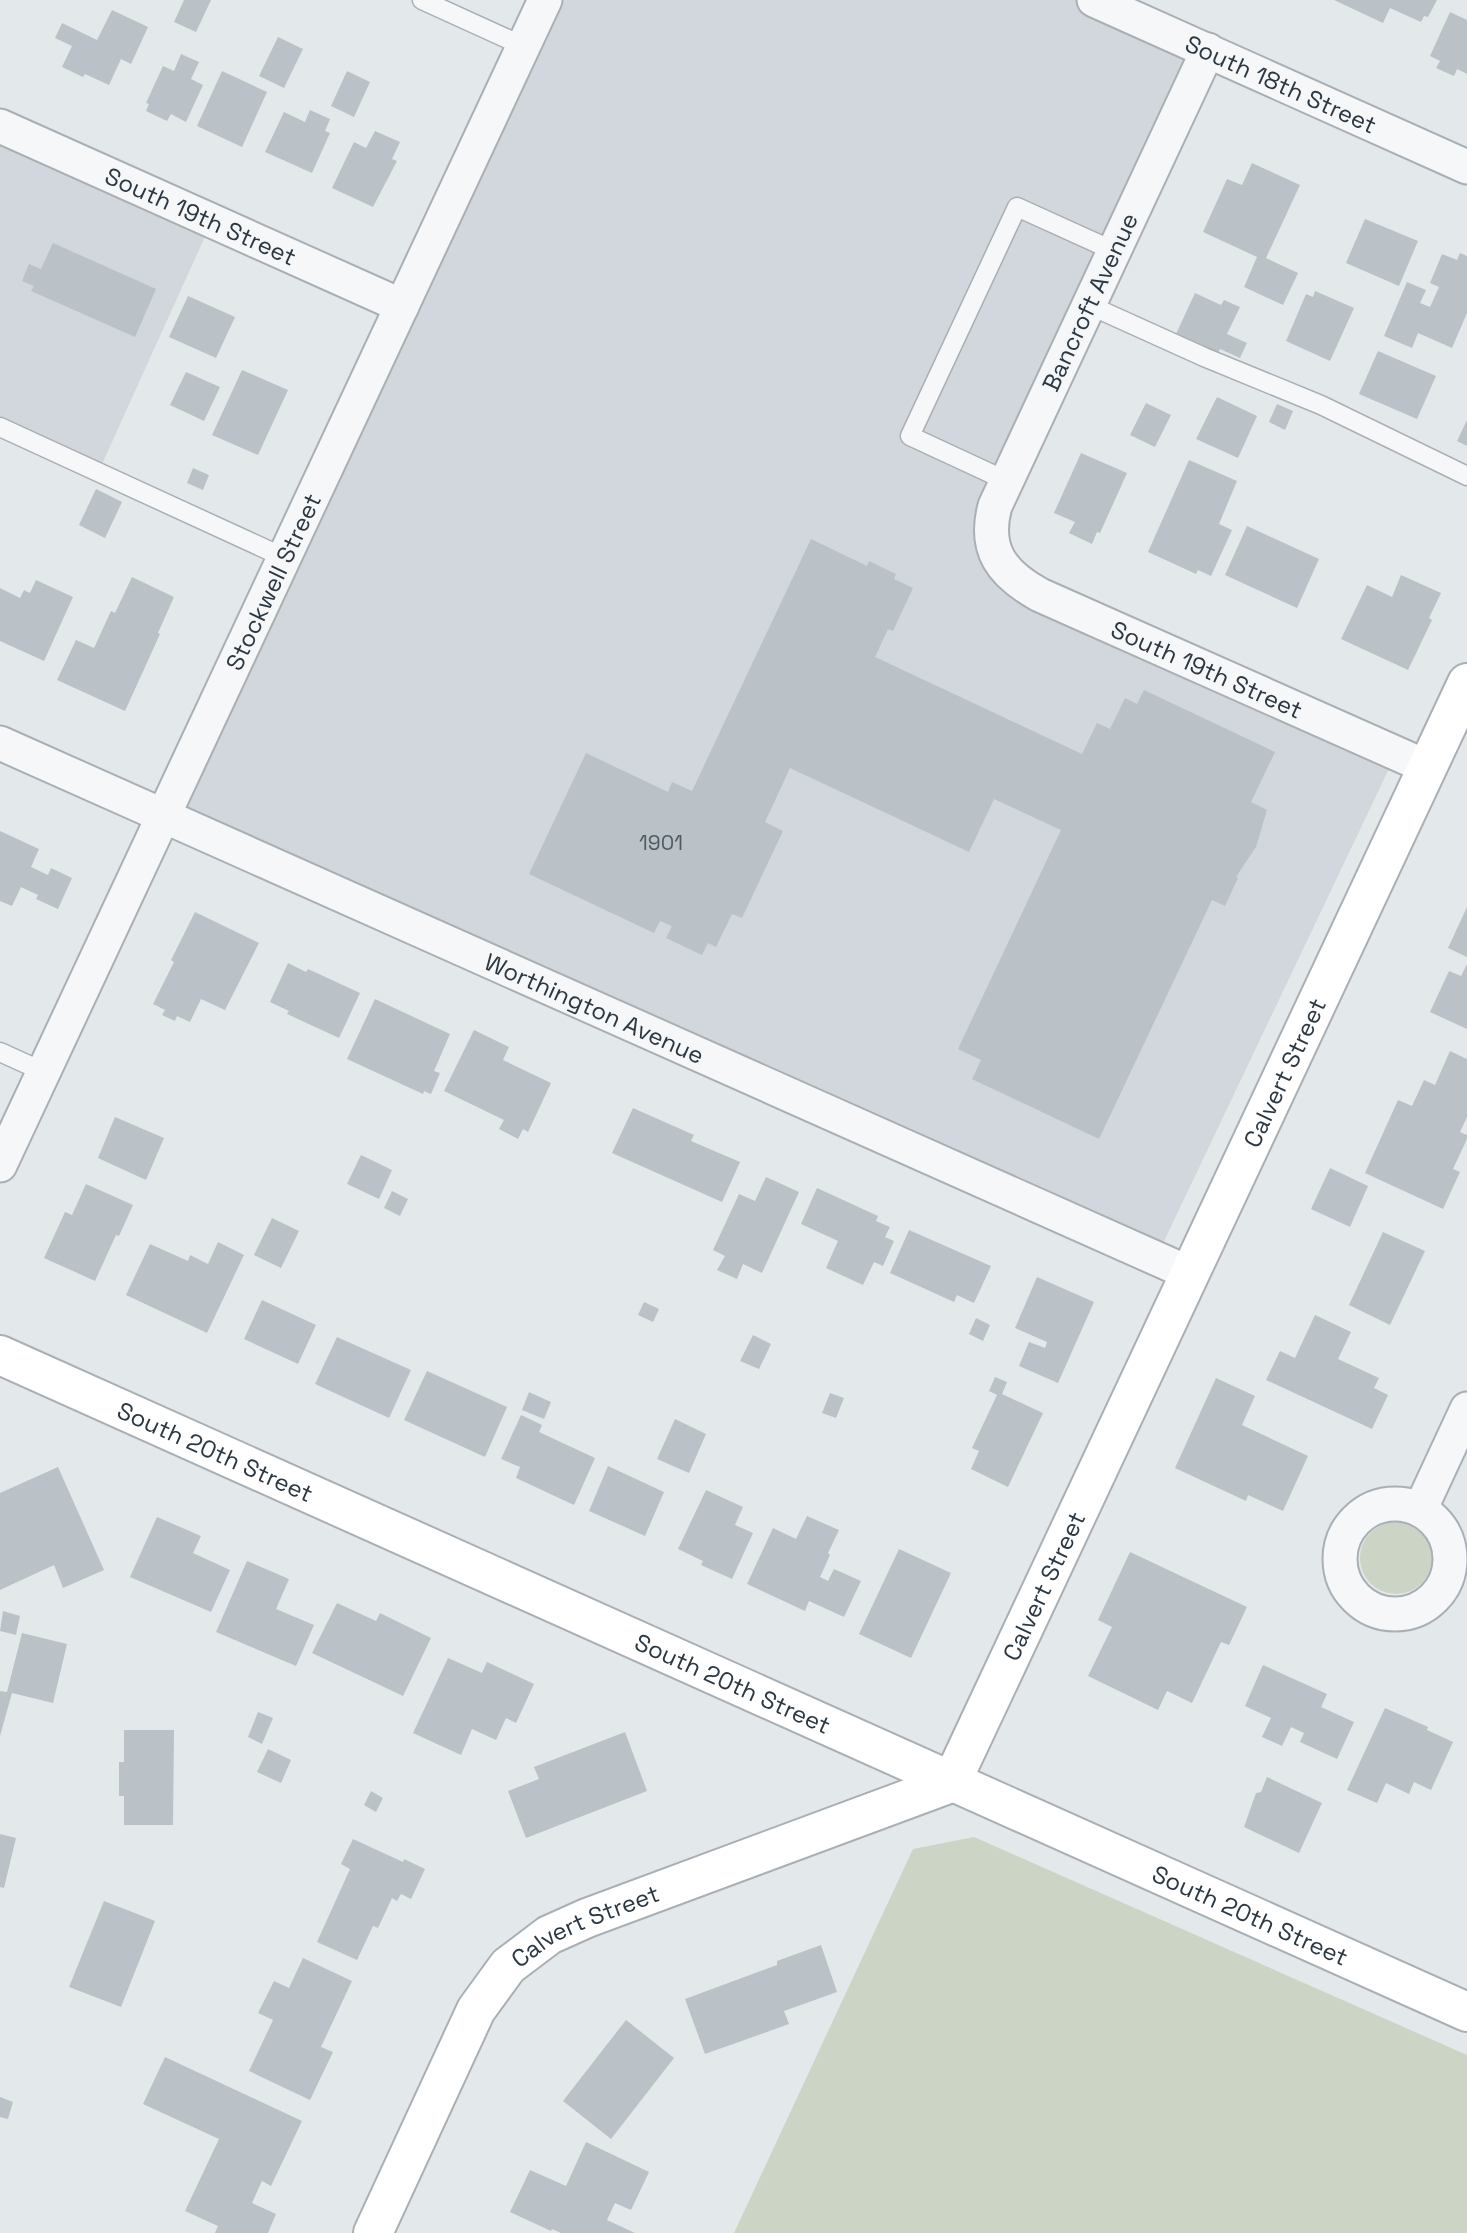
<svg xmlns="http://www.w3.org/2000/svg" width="1467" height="2233" viewBox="0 0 1467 2233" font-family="'Space Grotesk',sans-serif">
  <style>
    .built { fill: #d1d7dc }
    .green { fill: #ccd4c5 }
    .building { fill: #bac2c7 }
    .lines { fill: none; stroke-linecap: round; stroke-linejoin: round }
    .lane-casing { stroke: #a8b0b5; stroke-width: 21 }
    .street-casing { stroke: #a8b0b5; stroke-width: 37 }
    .secondary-casing { stroke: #a8b0b5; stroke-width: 42 }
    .lane { stroke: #f6f7f9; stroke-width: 18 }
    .street { stroke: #f6f7f9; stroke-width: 33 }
    .secondary { stroke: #fff; stroke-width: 38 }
    .labels { text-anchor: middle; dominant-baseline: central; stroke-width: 5; stroke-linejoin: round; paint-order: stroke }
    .number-label { font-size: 21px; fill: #4f5a63 }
    .street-label { font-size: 24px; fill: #2b3842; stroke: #f3f6f8 }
  </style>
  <rect width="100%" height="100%" fill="#e3e8eb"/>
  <!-- built -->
  <g class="built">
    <path d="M545,0H1094L1208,50L1007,481L997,558L1396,754L1156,1258L163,816Z"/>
    <path d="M0,126L212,221L98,473L0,427Z"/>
  </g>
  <!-- green -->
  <g class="green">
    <circle cx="1396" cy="1558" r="36"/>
    <path d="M974,1837L1467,2055V2233H734L913,1849Z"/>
  </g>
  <!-- building -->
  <g class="building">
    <path d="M184,0H211L196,32L174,22Z"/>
    <path d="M1334,0H1437L1428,17L1424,16L1421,22L1390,8L1383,23Z"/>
    <path d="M112,10L148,27L131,64L121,59L109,85L85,74L83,77L62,67L72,46L55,38L62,23L97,40Z"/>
    <path d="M1450,12L1467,20V74L1457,69L1454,76L1436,68L1440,61L1430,56Z"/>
    <path d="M278,37L303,49L284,88L259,76Z"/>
    <path d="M181,54L199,62L191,79L203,85L186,122L171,114L167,121L146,111L149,104L146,103L163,66L174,71Z"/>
    <path d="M222,71L267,92L242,147L197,126Z"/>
    <path d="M347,71L370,82L354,117L331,106Z"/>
    <path d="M310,110L330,119L325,131L330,133L312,173L265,152L284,112L305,122Z"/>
    <path d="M375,131L400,142L392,159L397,161L373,207L332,188L354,142L366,148Z"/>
    <path d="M1252,163L1300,185L1266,258L1298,273L1283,305L1244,287L1257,257L1203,232L1227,179L1242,185Z"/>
    <path d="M1365,219L1418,241L1399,286L1346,263Z"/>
    <path d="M53,243L156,289L135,337L31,291L34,286L22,281L29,264L41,269Z"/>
    <path d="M1460,253L1467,256V313L1452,348L1418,333L1412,348L1384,336L1407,282L1426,290L1420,303L1430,307L1439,287L1430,283L1442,254L1457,260Z"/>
    <path d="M1315,291L1354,308L1330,361L1286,341L1306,294L1313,297Z"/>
    <path d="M1195,293L1221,305L1224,300L1240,307L1227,334L1247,343L1240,358L1220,349L1218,353L1176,334Z"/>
    <path d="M188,296L235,317L216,358L169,337Z"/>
    <path d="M1378,351L1436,376L1417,419L1359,394Z"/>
    <path d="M242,370L288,390L258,455L212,435Z"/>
    <path d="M186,372L220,387L204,421L170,405Z"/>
    <path d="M1217,397L1257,416L1238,458L1196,439Z"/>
    <path d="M1146,403L1171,415L1155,447L1130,435Z"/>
    <path d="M1277,404L1293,411L1285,430L1269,422Z"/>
    <path d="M1467,420V446L1457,441Z"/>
    <path d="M1081,453L1127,473L1100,533L1097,532L1092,544L1069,533L1075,522L1054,513Z"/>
    <path d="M1189,460L1237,481L1219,524L1232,530L1211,576L1198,570L1196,574L1148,552Z"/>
    <path d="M193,468L209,475L203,490L187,483Z"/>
    <path d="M96,489L122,502L105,538L79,525Z"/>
    <path d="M1247,526L1319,559L1297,608L1225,575Z"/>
    <path d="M811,539L867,566L869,561L896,574L894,579L913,588L893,631L888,629L875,657L1082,754L1097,723L1110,729L1125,698L1137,704L1144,690L1275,752L1251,802L1267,810L1256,847L1236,877L1238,878L1225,906L1212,900L1099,1139L972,1079L981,1060L958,1049L1061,830L994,799L969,852L790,768L765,822L783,831L742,918L732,914L716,947L708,943L702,955L666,938L672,926L660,921L654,933L529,874L586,753L668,792L672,782L692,791Z"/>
    <path d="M1401,575L1441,593L1429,618L1432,620L1408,670L1341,639L1367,585L1392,597Z"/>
    <path d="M132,577L174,597L158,633L160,634L125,711L57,680L76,640L94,648L111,611L115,613Z"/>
    <path d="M36,580L73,597L44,661L0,641V588L20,598L24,590L30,593Z"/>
    <path d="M0,831L39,849L31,867L48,875L51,868L72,878L58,909L36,899L38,895L21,887L12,906L0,901Z"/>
    <path d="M1467,907V957L1448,948Z"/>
    <path d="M195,912L259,943L225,1010L201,999L190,1022L177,1016L175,1021L162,1015L165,1010L153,1004L174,962L171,960Z"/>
    <path d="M288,963L306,972L308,969L360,993L339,1038L287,1014L289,1011L270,1002Z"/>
    <path d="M1467,964V1029L1430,1012L1449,971L1461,976Z"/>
    <path d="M375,999L450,1034L434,1071L440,1073L431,1094L424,1091L423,1094L347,1059Z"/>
    <path d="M474,1030L509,1047L503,1060L551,1083L528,1132L523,1129L518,1139L499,1129L504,1120L444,1091Z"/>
    <path d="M1450,1051L1467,1059V1117L1460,1132L1467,1135V1139L1453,1169L1460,1172L1443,1209L1365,1173L1398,1100L1412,1106L1424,1080L1435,1085Z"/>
    <path d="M633,1108L694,1135L691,1141L740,1162L722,1202L612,1153Z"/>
    <path d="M115,1117L164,1138L146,1180L98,1158Z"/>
    <path d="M361,1155L392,1170L379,1199L347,1184Z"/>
    <path d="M1330,1168L1368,1186L1350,1227L1311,1209Z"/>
    <path d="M766,1177L799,1192L762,1273L743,1264L737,1279L717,1270L725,1256L713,1250L739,1194L755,1201Z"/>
    <path d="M86,1184L133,1205L119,1236L116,1235L95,1281L44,1258L65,1212L72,1215Z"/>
    <path d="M817,1188L878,1216L876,1221L890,1227L885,1237L894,1241L883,1266L874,1262L863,1285L826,1268L838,1241L801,1224Z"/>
    <path d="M392,1191L408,1199L400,1216L384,1208Z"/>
    <path d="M272,1218L299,1231L281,1268L254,1255Z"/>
    <path d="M909,1230L991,1266L974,1303L957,1295L954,1302L890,1273Z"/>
    <path d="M1383,1232L1425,1251L1390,1325L1349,1305Z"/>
    <path d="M218,1242L244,1255L207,1333L126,1295L150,1244L188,1261L190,1255L208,1264Z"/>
    <path d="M1037,1277L1094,1302L1058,1383L1019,1366L1029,1342L1045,1348L1047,1342L1015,1328Z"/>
    <path d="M262,1300L316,1325L298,1364L244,1339Z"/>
    <path d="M644,1302L659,1309L653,1322L638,1315Z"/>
    <path d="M1315,1315L1351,1332L1338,1359L1379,1378L1374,1388L1388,1395L1372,1429L1266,1380L1280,1351L1295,1358Z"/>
    <path d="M976,1318L990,1325L983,1341L969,1334Z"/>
    <path d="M753,1335L771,1344L759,1369L740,1361Z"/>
    <path d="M337,1337L411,1370L389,1418L315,1384Z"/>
    <path d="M427,1371L507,1407L485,1457L404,1420Z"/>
    <path d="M995,1377L1007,1382L1002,1394L1043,1413L1008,1487L971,1469L979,1451L972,1448L997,1395L989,1391Z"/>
    <path d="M1216,1378L1255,1396L1242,1425L1308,1456L1283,1511L1248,1495L1246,1501L1175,1468Z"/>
    <path d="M529,1392L551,1402L544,1419L522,1410Z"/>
    <path d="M830,1393L844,1398L836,1418L822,1413Z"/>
    <path d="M521,1415L542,1425L539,1432L595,1458L574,1505L516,1478L520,1467L501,1459Z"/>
    <path d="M675,1419L706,1434L689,1473L657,1459Z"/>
    <path d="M608,1466L664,1492L645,1536L589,1511Z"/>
    <path d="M58,1467L104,1570L63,1588L54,1565L0,1590V1493Z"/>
    <path d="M706,1490L743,1507L735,1525L753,1533L732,1579L701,1565L703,1561L678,1549Z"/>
    <path d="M807,1516L839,1530L828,1553L830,1555L820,1577L828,1581L834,1569L861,1581L844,1617L809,1601L805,1611L747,1584L773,1528L796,1539Z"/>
    <path d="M157,1517L201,1536L193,1553L230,1570L211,1612L130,1577Z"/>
    <path d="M899,1549L951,1573L911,1658L859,1634Z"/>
    <path d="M1130,1552L1247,1607L1229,1645L1221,1642L1192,1703L1167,1691L1158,1710L1088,1676L1112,1627L1098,1620Z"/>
    <path d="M247,1561L289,1579L276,1609L314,1625L296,1666L216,1632Z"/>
    <path d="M337,1603L376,1621L380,1613L431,1638L403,1696L312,1653Z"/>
    <path d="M3,1611L20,1616L16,1635L0,1631Z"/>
    <path d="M22,1633L67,1644L53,1703L12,1693L0,1736V1691L7,1692Z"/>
    <path d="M448,1658L482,1673L487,1662L534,1684L516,1723L506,1718L496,1740L472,1729L461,1755L413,1733Z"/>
    <path d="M1263,1665L1327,1694L1321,1707L1354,1722L1337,1759L1300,1742L1304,1733L1291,1727L1282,1746L1262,1737L1271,1718L1245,1706Z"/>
    <path d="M1385,1708L1428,1727L1427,1730L1453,1742L1431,1790L1414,1782L1409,1794L1386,1783L1377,1803L1347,1790Z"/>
    <path d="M258,1712L273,1718L262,1744L248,1737Z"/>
    <path d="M124,1730H174L173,1825H124V1796H119V1762H124Z"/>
    <path d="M625,1732L647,1791L526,1838L508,1791L539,1779L534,1767Z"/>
    <path d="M268,1749L291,1760L281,1783L257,1772Z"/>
    <path d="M1267,1777L1322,1803L1299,1853L1244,1827L1256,1793L1261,1792Z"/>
    <path d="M371,1791L383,1798L376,1812L364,1805Z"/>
    <path d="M0,1834L16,1838L4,1888L0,1887Z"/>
    <path d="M353,1839L403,1862L404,1859L425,1869L411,1899L401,1894L397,1901L392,1898L378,1928L373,1926L357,1960L317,1942L350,1869L341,1864Z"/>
    <path d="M104,1901L155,1921L121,2007L69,1987Z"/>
    <path d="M821,1945L837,1992L784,2011L789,2024L705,2054L685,1999L777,1965V1961Z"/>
    <path d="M303,1958L352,1981L321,2047L333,2052L310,2100L249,2071L273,2020L258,2013L274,1981L289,1988Z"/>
    <path d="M626,2020L674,2058L611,2139L563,2101Z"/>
    <path d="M165,2057L302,2121L271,2186L262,2181L252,2203L276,2214L268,2233H215L218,2226L185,2211L219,2139L143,2104Z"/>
    <path d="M0,2097L13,2102L8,2119L0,2117Z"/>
    <path d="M586,2142L649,2172L631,2210L615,2203L607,2220L635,2233H561L552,2229L551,2231L510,2212L530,2170L566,2186Z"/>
  </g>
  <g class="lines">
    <!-- lane casing -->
    <g class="lane-casing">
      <g id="lane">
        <path d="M422,0L523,46"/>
        <path d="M1089,305L1204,357L1321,405L1467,476"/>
        <path d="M0,427L285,558"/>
        <path d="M1007,481L910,436L1017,207L1114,251"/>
        <path d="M0,1052L44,1072"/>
      </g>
    </g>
    <!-- street casing -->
    <g class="street-casing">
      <g id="street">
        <path id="s1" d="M1094,0L1467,167"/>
        <path id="s2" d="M1208,50L995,506C983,550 1002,574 1040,595L1427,767"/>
        <path id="s3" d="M0,126L402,306"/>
        <path id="s4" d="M0,743L1189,1273"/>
        <path id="s5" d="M0,1165L545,0"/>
        <circle cx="1395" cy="1559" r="55"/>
        <path d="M1420,1510L1467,1409"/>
      </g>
    </g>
    <!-- secondary casing -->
    <g class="secondary-casing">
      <g id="secondary">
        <path id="s6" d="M0,1355L1467,2012"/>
        <path id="s7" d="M373,2233L476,2010L508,1966L549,1935L587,1918L951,1783L1467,683"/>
      </g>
    </g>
    <!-- lane -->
    <use href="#lane" class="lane"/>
    <!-- street -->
    <use href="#street" class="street"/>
    <!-- secondary -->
    <use href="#secondary" class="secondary"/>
  </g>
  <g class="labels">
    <!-- number labels -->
    <g class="number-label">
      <text x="661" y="842">1901</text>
    </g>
    <!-- street labels -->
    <g class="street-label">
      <text stroke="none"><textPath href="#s1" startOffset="205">South 18th Street</textPath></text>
      <text stroke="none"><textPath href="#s3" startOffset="220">South 19th Street</textPath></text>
      <text transform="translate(1090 302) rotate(-65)">Bancroft Avenue</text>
      <text stroke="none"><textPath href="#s5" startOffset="644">Stockwell Street</textPath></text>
      <text stroke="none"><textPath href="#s2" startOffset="796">South 19th Street</textPath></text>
      <text stroke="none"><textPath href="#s4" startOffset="651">Worthington Avenue</textPath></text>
      <text stroke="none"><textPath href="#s7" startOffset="1566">Calvert Street</textPath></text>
      <text stroke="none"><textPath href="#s6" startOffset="236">South 20th Street</textPath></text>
      <text stroke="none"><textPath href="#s7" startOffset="999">Calvert Street</textPath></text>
      <text stroke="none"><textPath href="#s6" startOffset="803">South 20th Street</textPath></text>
      <text stroke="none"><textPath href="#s6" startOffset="1370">South 20th Street</textPath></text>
      <text stroke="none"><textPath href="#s7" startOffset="388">Calvert Street</textPath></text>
    </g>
  </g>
</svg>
